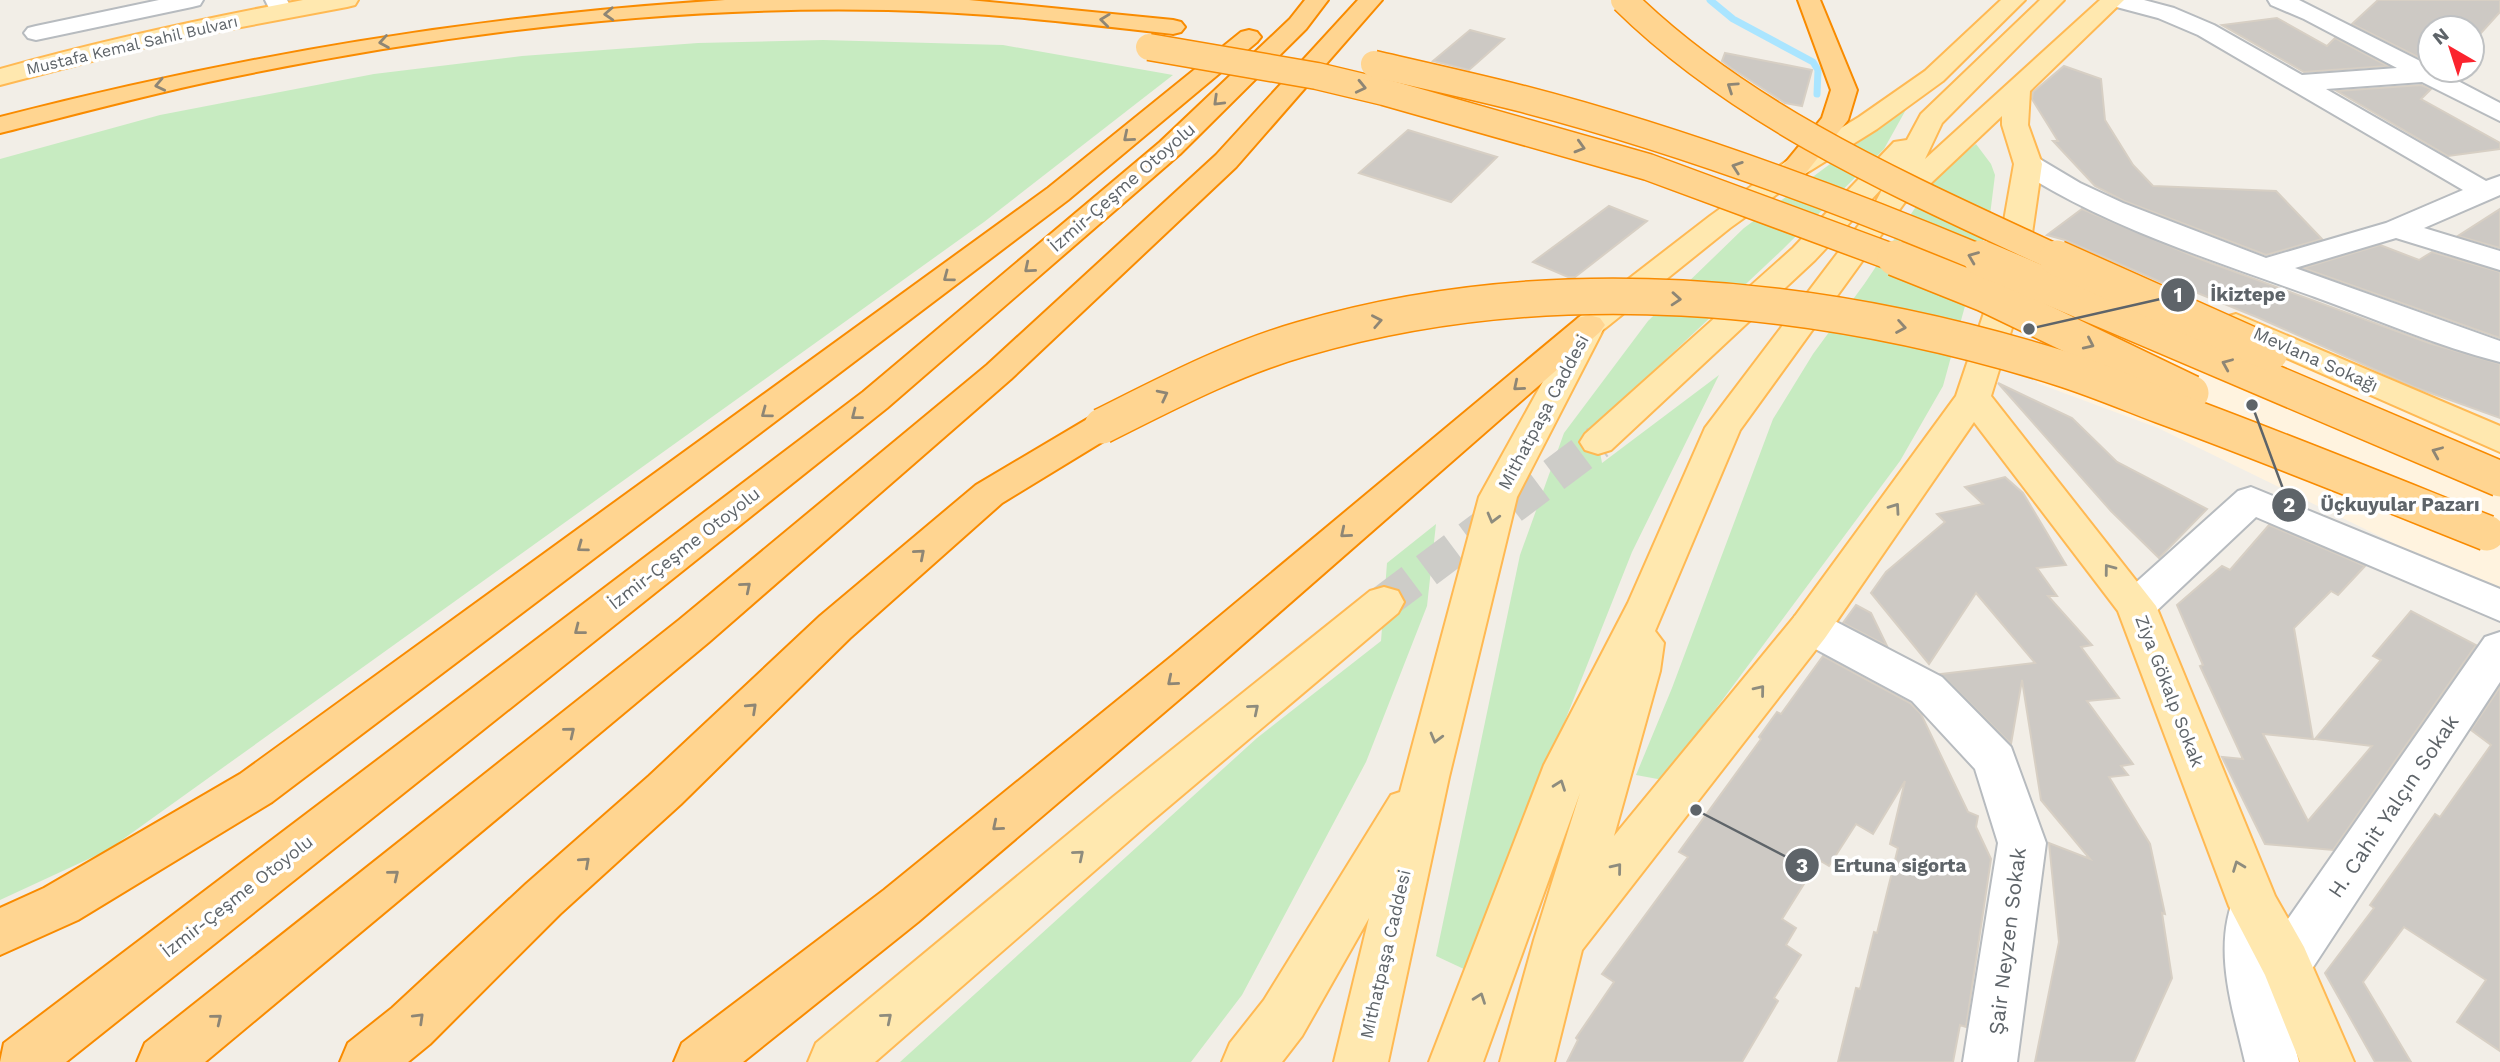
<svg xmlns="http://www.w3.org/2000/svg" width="2500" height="1062" viewBox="0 0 2500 1062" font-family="'Work Sans',sans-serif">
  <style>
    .commercial { fill: #fff3df }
    .green { fill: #c7ebc1 }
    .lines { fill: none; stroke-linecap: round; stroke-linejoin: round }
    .stream { stroke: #aae5ff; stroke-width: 7 }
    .building { fill: #cdc9c4; stroke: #d7cfc4; stroke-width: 2 }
    .major-tunnel { stroke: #cdccc8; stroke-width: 35; stroke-dasharray: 35 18; stroke-linecap: butt }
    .minor-casing { stroke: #b7bbbf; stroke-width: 4 }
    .major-casing { stroke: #ffb953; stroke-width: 4 }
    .highway-casing { stroke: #f98b00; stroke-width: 4 }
    .minor { fill: #fff; fill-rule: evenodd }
    .major { fill: #ffe8af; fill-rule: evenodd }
    .highway { fill: #ffd591; fill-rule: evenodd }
    .highway-bridge-far1-casing { stroke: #f98b00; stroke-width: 29; stroke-linecap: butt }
    .highway-bridge-casing { stroke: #f98b00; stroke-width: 38; stroke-linecap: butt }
    .highway-bridge-far1 { stroke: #ffd591; stroke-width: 26 }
    .highway-bridge { stroke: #ffd591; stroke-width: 35 }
    .oneway { stroke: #8e8675 }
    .oneway2 { stroke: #8e8c7e }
    .labels { text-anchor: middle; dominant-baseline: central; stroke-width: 7; stroke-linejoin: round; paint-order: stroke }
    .far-street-label { font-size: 16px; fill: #5e6469; stroke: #fff }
    .street-label { font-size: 18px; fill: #5e6469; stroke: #fff }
    .near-street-label { font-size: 21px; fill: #5e6469; stroke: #fff }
    .leader { fill: none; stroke: #5e6469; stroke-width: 2.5 }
    .callout-dot { fill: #5e6469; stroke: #fff; stroke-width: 2.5 }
    .mark-label { font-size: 21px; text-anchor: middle; font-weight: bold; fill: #fff }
    .callout-label { font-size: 19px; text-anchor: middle; font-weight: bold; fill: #5e6469; stroke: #fff; stroke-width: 7; stroke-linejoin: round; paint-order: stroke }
  </style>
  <rect width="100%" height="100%" fill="#f2eee7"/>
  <!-- commercial -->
  <path class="commercial" d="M2056,253L2500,446V595L2158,428L2037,383Z"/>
  <!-- green -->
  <g class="green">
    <path d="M823,40L1003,45L1173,75L984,222L108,850L0,900V159L160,115L374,74L522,56L698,43Z"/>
    <path d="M1908,106L1884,149L1782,250L1595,426L1602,463L1719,375L1632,552L1466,970L1436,956L1520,555L1564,433L1648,321L1744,228Z"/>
    <path d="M1976,144L1991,164L1995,175L1990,215L1943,386L1900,461L1663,780L1636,775L1672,688L1773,419L1813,354L1865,283L1937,175Z"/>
    <path d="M1436,524L1427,606L1366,762L1242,995L1191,1062H900L1257,738L1381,641L1387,563Z"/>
  </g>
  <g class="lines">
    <!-- stream -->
    <path class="stream" d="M1710,0L1733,19L1813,62L1818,70L1817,94"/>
  </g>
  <!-- building -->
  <g class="building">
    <path d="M2378,0H2500V12L2472,43V28H2430V63L2352,24Z"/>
    <path d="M2277,18L2327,46L2335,38L2388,66L2304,72L2222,25Z"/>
    <path d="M1470,30L1504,39L1469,70L1433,61Z"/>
    <path d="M1725,53L1812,70L1802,106L1785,103L1731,68L1722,61Z"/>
    <path d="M2064,66L2101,79L2105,120L2133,165L2153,186L2276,191L2322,239L2266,255L2124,201L2095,186L2053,141H2058L2032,99L2033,92Z"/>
    <path d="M2421,85L2431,89L2421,99L2500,143V149L2448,156L2337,91Z"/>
    <path d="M1408,130L1497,157L1451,202L1359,173Z"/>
    <path d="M1609,206L1647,221L1575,277H1568L1533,262Z"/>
    <path d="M2082,209L2200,259L2429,343L2500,364V418L2414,387L2259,318L2173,283L2170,286L2065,240L2047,235Z"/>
    <path d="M2500,209V248L2458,236Z"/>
    <path d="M2380,245L2419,260L2432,252L2500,272V338L2303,268Z"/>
    <path d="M1998,383L2072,418L2117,462L2207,509L2159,558L2111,511Z"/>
    <path d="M2005,477L2023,493L2066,565L2037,568L2057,596H2048L2092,645L2081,647L2119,698L2087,701L2133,764L2121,766L2128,775L2109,777L2150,844L2165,914L2162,913L2172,978L2134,1062H2035L2059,942L2049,843L2090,859L2041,800L2022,680L2011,744L1941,674L2035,663L1976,593L1929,664L1871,593L1886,572L1945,522L1937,514L1983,504L1965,487Z"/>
    <path d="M2269,525L2365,566L2338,595L2331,591L2294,628L2313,739L2263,734L2308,821L2372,746L2315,739L2381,660L2373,656L2411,611L2476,645L2333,850L2265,844L2222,757L2243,759L2200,666L2203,665L2177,605L2222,566L2230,570Z"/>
    <path d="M1856,605L1871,613L1887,646L1843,623Z"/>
    <path d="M1823,656L1910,703L1921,714L1968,812L1978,816L1976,827L1991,859L1966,1027L1960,1025L1953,1062H1838L1856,988L1860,989L1874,932L1877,933L1898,848L1890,844L1905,781L1873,834L1856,824L1829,866L1819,860L1782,919L1796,928L1786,945L1801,955L1774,998L1778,1001L1742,1062H1567L1578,1040L1576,1038L1614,982L1602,974L1688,857L1679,852L1761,739L1759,737L1777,712L1781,714Z"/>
    <path d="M2500,687V1051L2457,1022L2486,980L2404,927L2363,982L2411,1062H2375L2325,973L2374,908L2370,905L2435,814L2440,817L2491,745L2471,730Z"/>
  </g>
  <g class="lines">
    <!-- major-tunnel -->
    <path class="major-tunnel" d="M1384,602L1598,442"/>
    <!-- minor casing -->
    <g class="minor-casing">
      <g id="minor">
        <path d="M159,0H203L200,5L192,7L36,40L28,38L24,33L28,28L36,26Z"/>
        <path d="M265,0H287L293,11L289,16H273Z"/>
        <path d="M2106,0H2144L2174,8L2214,25L2302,75L2397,68L2304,19L2271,5L2268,0H2299L2430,66V70H2437L2500,103V121L2422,82L2326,89L2486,181L2500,176V195L2424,228L2500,251V270L2396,238L2295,268L2500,341V362C2437,346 2376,319 2315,297C2215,261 2108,228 2018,170L2014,164L2018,158L2028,156L2038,158L2080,183L2123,203L2266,258L2386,223L2463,190L2198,35L2158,18L2109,5Z"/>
        <path d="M2251,487L2500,589V621L2256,517L2150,617L2136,621L2122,617L2116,606L2122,595L2238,491Z"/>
        <path d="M1810,612L1825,616L1942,677L2011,747L2046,843L2017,1062H1963L1998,843L1975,769L1912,701L1795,638L1789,627L1795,616Z"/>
        <path d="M2500,632V682L2304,981L2286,988L2279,985L2299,1062H2245C2232,1005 2211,946 2237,890L2254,884L2271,890L2279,906L2276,936L2485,637Z"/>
      </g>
    </g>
    <!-- major casing -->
    <g class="major-casing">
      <g id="major">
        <path d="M303,0H358L355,5L347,7L172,40L0,85V69C100,41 201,19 303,0Z"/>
        <path d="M2001,0H2025L1943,81L1877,129L1805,174L1730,228L1603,330L1517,497L1449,777L1388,1062H1334L1369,918L1302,1036L1282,1062H1222L1230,1043L1264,1000L1391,795L1400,792L1479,497L1578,318L1710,216L1785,162L1859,117L1925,71Z"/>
        <path d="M2040,0H2064L1942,123L1925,159L2100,0H2124L2030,91L2028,125L2042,164L2024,289L1991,396L2156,606L2275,896L2304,947L2354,1062H2300L2265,975L2229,906L2118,611L1974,422L1825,638L1582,950L1554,1062H1500L1534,940L1580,793L1483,1062H1429L1544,765L1628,603L1705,428L1874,205L1884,186L1815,260L1611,450L1598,454L1585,450L1580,442L1585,434L1793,248L1894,142L1907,140L1921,114ZM2002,116V125L2014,164L1992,289L1956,396L1795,616L1614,836L1660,671L1664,643L1655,631L1740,430L1905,202L1913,200Z"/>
        <path d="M2236,314L2500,426V452L2225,331L2220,324L2225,317Z"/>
        <path d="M1384,587L1398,591L1404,602L1398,613L1147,825L875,1062H808L816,1043L1113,797L1370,591Z"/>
      </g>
    </g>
    <!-- highway casing -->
    <g class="highway-casing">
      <g id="highway">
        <path d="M725,0H969L1173,20L1181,22L1185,27L1181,32L1173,34C1078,23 984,12 888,10C661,5 430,35 208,82C138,97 69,116 0,133V117C243,55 474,16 725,0Z"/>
        <path d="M1305,0H1328L1306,29L1180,154L887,408L66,1062H0L4,1043L863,392L1160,142L1290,19Z"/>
        <path d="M1358,0H1382L1236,167L1011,379L709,642L205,1062H137L145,1043L679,620L987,365L1216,155Z"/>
        <path d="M1798,0H1820L1857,90L1848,120L1805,174L1795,176L1785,174L1781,168L1822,118L1831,90Z"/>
        <path d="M1249,30L1257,32L1261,37L1257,42L1068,200L272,802L78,920L0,955V908L44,888L240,774L1048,188L1241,32Z"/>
        <path d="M1589,315L1600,318L1605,325L1600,332L1202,680L918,922L743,1062H674L682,1043L884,890L1172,656L1578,318Z"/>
        <path d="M1102,415L1115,418L1120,426L1115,434L1002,503L850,638L681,804L560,914L430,1044L408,1062H340L348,1043L392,1008L526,884L649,776L820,616L976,485L1089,418Z"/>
      </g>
    </g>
    <!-- minor -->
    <use href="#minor" class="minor"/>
    <!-- major -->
    <use href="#major" class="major"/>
    <!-- highway -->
    <use href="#highway" class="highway"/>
    <!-- highway-bridge-far1 casing -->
    <g class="highway-bridge-far1-casing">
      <g id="highway-bridge-far1">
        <path d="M1624,0C1745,119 1909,189 2061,260"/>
        <path d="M1149,47L1317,76L1384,92L1648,167L1900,260"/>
        <path d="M1374,64C1422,75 1471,86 1519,98C1678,139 1834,197 1985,260"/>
      </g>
    </g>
    <!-- highway-bridge casing -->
    <g class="highway-bridge-casing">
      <g id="highway-bridge">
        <path d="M1895,258L1985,294L2191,393"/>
        <path d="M1981,258L2500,479"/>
        <path d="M2057,258L2270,353"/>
        <path d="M1102,426C1166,394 1232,359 1302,339C1548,267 1817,292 2060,368C2095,379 2128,393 2162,406C2271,446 2379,490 2487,533"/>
      </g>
    </g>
    <!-- highway-bridge-far1 -->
    <use href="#highway-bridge-far1" class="highway-bridge-far1"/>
    <!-- highway-bridge -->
    <use href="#highway-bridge" class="highway-bridge"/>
  </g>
  <!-- one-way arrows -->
  <defs><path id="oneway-chevron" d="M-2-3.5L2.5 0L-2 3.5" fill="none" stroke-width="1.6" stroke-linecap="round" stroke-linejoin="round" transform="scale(1.75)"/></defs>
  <g class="oneway">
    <use href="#oneway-chevron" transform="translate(609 14) rotate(177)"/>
    <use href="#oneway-chevron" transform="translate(1105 20) rotate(-173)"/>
    <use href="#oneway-chevron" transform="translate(384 42) rotate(171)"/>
    <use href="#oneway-chevron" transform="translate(160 85) rotate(168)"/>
    <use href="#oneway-chevron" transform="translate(1361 87) rotate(13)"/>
    <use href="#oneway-chevron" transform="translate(1732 87) rotate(-146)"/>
    <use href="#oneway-chevron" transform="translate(1218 101) rotate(136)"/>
    <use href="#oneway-chevron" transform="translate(1128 137) rotate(140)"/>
    <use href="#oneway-chevron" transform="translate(1580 147) rotate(16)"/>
    <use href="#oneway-chevron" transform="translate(1737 167) rotate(-161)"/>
    <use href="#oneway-chevron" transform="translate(1973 257) rotate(-158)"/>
    <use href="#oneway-chevron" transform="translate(1029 268) rotate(140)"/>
    <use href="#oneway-chevron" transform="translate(948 277) rotate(143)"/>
    <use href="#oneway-chevron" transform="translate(1676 299) rotate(4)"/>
    <use href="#oneway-chevron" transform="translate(1377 321) rotate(-11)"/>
    <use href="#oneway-chevron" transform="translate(1901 327) rotate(10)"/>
    <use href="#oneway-chevron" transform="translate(2089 344) rotate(25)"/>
    <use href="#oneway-chevron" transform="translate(2227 364) rotate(-157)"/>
    <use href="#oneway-chevron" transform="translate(1518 386) rotate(140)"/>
    <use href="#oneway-chevron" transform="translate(1163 395) rotate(-27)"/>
    <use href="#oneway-chevron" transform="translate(766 413) rotate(143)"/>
    <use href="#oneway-chevron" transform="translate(856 415) rotate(142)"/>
    <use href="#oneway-chevron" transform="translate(2437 452) rotate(-157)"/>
    <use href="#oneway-chevron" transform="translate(1345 533) rotate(140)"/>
    <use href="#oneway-chevron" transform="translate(582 547) rotate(144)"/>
    <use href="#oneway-chevron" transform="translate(920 554) rotate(-41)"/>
    <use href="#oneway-chevron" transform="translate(746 587) rotate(-40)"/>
    <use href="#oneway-chevron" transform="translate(579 630) rotate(142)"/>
    <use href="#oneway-chevron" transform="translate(1172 681) rotate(140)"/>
    <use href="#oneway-chevron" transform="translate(752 708) rotate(-43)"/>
    <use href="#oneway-chevron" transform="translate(570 732) rotate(-39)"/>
    <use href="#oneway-chevron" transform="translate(997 826) rotate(140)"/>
    <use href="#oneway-chevron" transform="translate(585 862) rotate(-42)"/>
    <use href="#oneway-chevron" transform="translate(394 875) rotate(-39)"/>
    <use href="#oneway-chevron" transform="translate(419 1018) rotate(-44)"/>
    <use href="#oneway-chevron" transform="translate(217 1019) rotate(-39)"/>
  </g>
  <g class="oneway2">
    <use href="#oneway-chevron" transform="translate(1895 508) rotate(-55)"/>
    <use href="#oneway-chevron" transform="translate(1493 518) rotate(105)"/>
    <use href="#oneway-chevron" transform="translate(2109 569) rotate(-127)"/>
    <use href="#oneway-chevron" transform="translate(1760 690) rotate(-51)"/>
    <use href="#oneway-chevron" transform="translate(1254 709) rotate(-40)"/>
    <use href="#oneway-chevron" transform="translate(1436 738) rotate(105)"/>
    <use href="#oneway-chevron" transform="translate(1560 785) rotate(-70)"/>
    <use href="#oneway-chevron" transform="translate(1079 855) rotate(-40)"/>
    <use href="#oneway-chevron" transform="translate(2238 866) rotate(-111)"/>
    <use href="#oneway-chevron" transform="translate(1617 868) rotate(-51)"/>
    <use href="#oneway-chevron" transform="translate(1480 998) rotate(-70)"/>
    <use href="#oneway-chevron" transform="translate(887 1018) rotate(-40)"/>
  </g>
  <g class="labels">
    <!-- far-street labels -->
    <g class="far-street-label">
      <text transform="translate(132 45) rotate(-13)">Mustafa Kemal Sahil Bulvarı</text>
    </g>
    <!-- street labels -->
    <g class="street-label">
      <text transform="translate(1122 187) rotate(-41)">İzmir-Çeşme Otoyolu</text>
      <text transform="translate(2316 359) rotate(24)">Mevlana Sokağı</text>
      <text transform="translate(1543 412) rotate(-62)">Mithatpaşa Caddesi</text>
      <text transform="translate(684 548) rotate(-38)">İzmir-Çeşme Otoyolu</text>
      <text transform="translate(2170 691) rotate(69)">Ziya Gökalp Sokak</text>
      <text transform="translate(237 896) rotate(-38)">İzmir-Çeşme Otoyolu</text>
      <text transform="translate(1385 954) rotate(-77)">Mithatpaşa Caddesi</text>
    </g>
    <!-- near-street labels -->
    <g class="near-street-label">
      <text transform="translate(2393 806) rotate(-56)">H. Cahit Yalçın Sokak</text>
      <text transform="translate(2007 941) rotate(-83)">Şair Neyzen Sokak</text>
    </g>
  </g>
  <!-- callouts -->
  <path class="leader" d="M2029 329L2178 295M2252 405L2289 505M1696 810L1802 865"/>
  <g class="callout-dot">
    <circle cx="2029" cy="329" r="7"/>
    <circle cx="2252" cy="405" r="7"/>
    <circle cx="1696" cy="810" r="7"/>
    <circle cx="2178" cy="295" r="18"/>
    <circle cx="2289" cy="505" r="18"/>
    <circle cx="1802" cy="865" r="18"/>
  </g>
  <g class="mark-label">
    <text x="2178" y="302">1</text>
    <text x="2289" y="512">2</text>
    <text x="1802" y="873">3</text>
  </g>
  <g class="callout-label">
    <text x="2248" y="301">İkiztepe</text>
    <text x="2400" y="511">Üçkuyular Pazarı</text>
    <text x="1900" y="872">Ertuna sigorta</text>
  </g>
  <!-- north arrow -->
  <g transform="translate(2451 49) rotate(321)"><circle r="33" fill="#ffffff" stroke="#bfc1c3" stroke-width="2"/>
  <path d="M0-5L12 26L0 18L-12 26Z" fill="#fb242e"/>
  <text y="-10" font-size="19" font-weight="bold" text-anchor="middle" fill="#5e6469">N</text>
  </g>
</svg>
